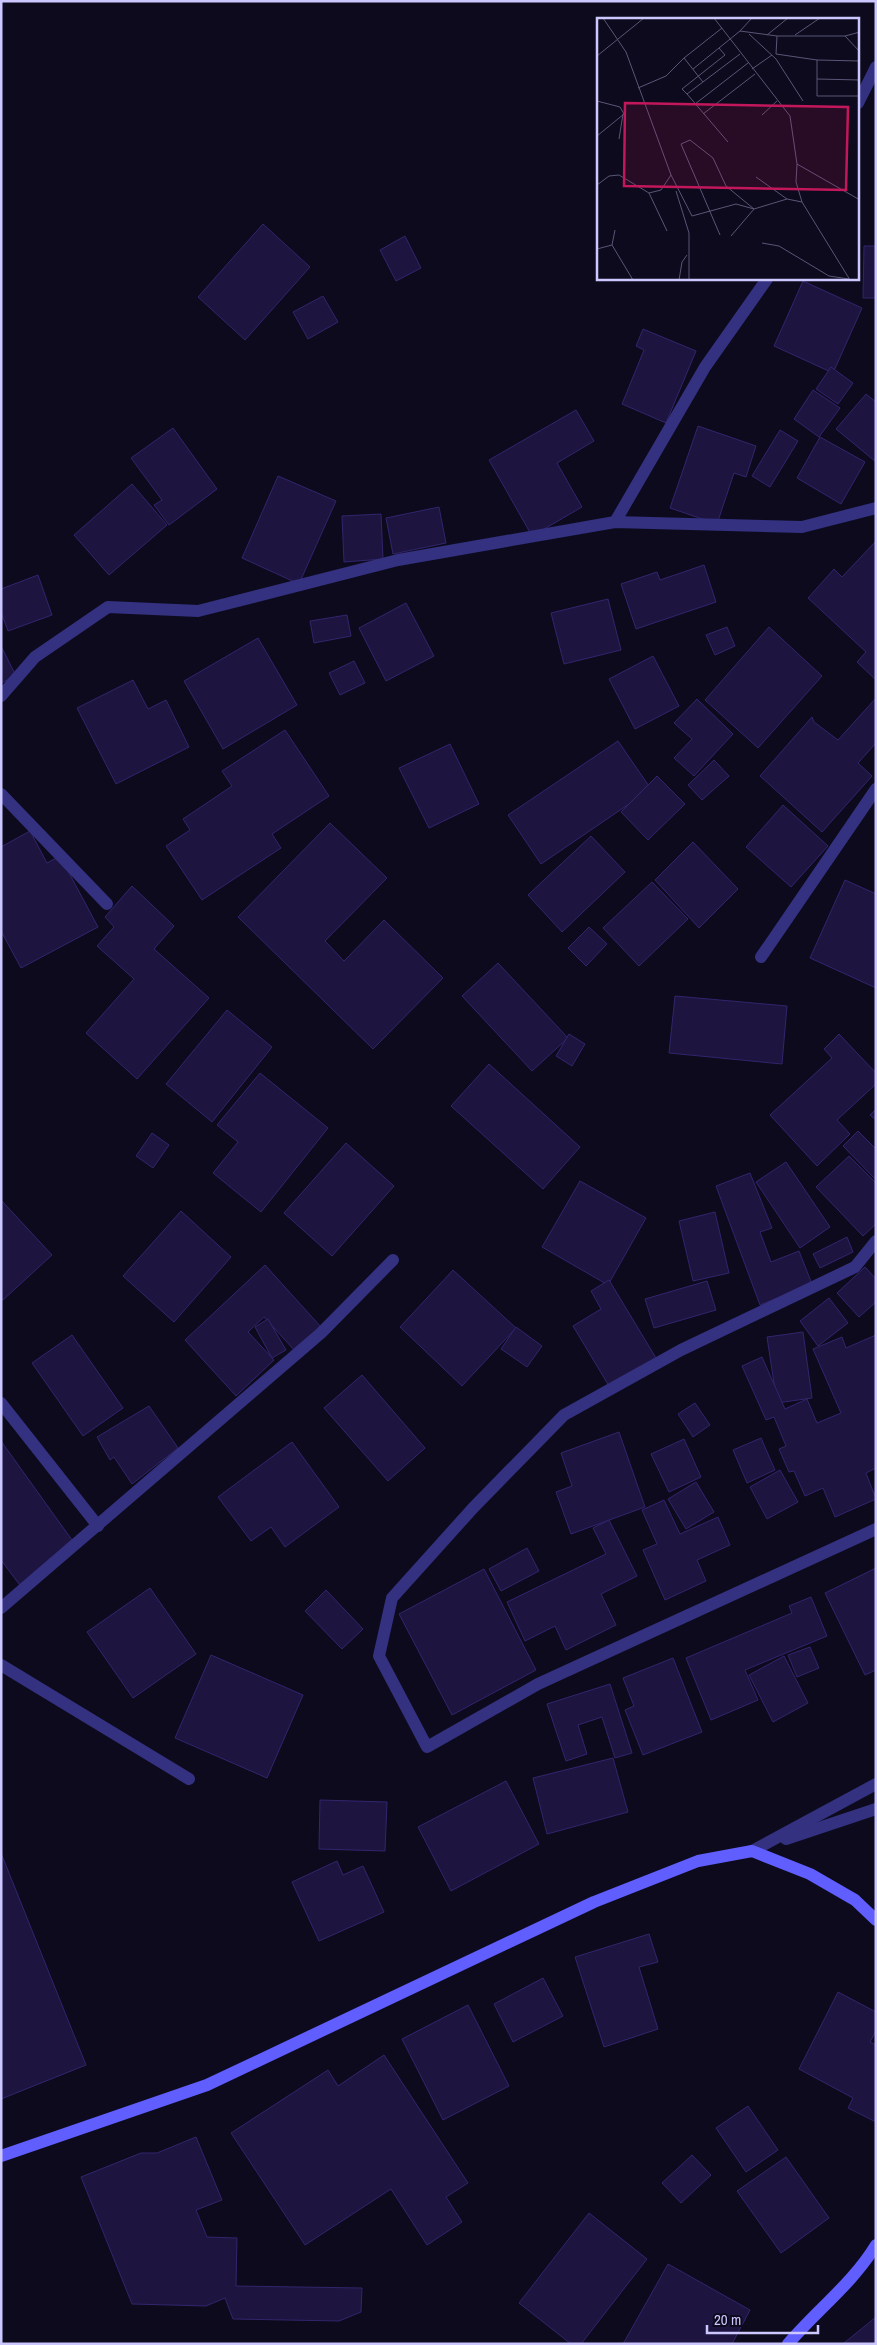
<svg xmlns="http://www.w3.org/2000/svg" width="877" height="2345" viewBox="0 0 877 2345" font-family="'Archivo Narrow',sans-serif">
  <style>
    .building { fill: #1d1540; stroke: #32256d }
    .lines { fill: none; stroke-linecap: round; stroke-linejoin: round }
    .lane { stroke: #333180; stroke-width: 12 }
    .street { stroke: #333180; stroke-width: 12 }
    .secondary { stroke: #605eff; stroke-width: 12 }
    .inset-road { fill: none; stroke: #595677; stroke-width: 1 }
    .view { fill: #c2185b; fill-opacity: 0.15; stroke: #c2185b; stroke-width: 2.5 }
    .inset-edge { fill: none; stroke: #ccc7ff; stroke-width: 2.5 }
  </style>
  <rect width="100%" height="100%" fill="#0d0a1d"/>
  <!-- building -->
  <g class="building">
    <path d="M263,224L310,267L245,340L198,297Z"/>
    <path d="M405,236L421,268L396,281L380,250Z"/>
    <path d="M864,246H876V298H863Z"/>
    <path d="M803,281L862,308L833,373L774,346Z"/>
    <path d="M323,296L338,322L308,339L293,312Z"/>
    <path d="M643,329L696,351L666,423L622,404L644,350L636,346Z"/>
    <path d="M831,367L853,383L838,404L816,389Z"/>
    <path d="M813,390L840,408L819,437L794,419Z"/>
    <path d="M866,394L876,402V462L836,429Z"/>
    <path d="M576,410L594,441L557,463L582,507L532,536L489,460Z"/>
    <path d="M698,426L756,446L746,477L734,473L717,524L670,508Z"/>
    <path d="M173,428L217,489L169,525L154,505L162,500L131,458Z"/>
    <path d="M780,430L798,441L770,487L752,476Z"/>
    <path d="M820,437L865,462L841,504L797,478Z"/>
    <path d="M278,476L336,501L299,584L242,558Z"/>
    <path d="M132,484L167,525L109,575L74,535Z"/>
    <path d="M439,507L446,543L393,554L386,518Z"/>
    <path d="M381,514L383,559L344,562L342,516Z"/>
    <path d="M876,541V680L857,662L866,652L808,598L834,569L842,577Z"/>
    <path d="M704,565L716,602L636,629L621,584L657,572L660,580Z"/>
    <path d="M38,575L52,615L8,631L1,612V589Z"/>
    <path d="M608,599L621,650L564,664L551,613Z"/>
    <path d="M406,603L434,656L386,681L359,628Z"/>
    <path d="M347,615L351,636L314,643L310,621Z"/>
    <path d="M727,627L735,646L715,655L706,635Z"/>
    <path d="M769,627L822,676L758,748L705,700Z"/>
    <path d="M258,638L297,705L223,749L184,681Z"/>
    <path d="M1,646L16,676L1,683Z"/>
    <path d="M653,656L679,706L635,729L609,679Z"/>
    <path d="M354,661L365,683L340,695L329,673Z"/>
    <path d="M133,680L148,709L166,700L189,747L116,784L77,708Z"/>
    <path d="M876,698V743L858,763L872,776L822,832L760,776L812,717L814,722L838,740Z"/>
    <path d="M697,699L733,734L694,776L674,758L692,739L674,723Z"/>
    <path d="M285,730L329,796L272,834L281,848L202,900L166,846L190,830L183,819L232,786L222,771Z"/>
    <path d="M618,741L651,789L541,864L508,815Z"/>
    <path d="M450,744L479,804L429,828L399,768Z"/>
    <path d="M714,760L729,776L702,800L688,785Z"/>
    <path d="M657,776L685,804L648,840L621,812Z"/>
    <path d="M783,805L828,846L791,887L746,847Z"/>
    <path d="M330,823L387,878L325,941L344,961L384,920L443,978L373,1049L238,917Z"/>
    <path d="M30,831L47,863L60,856L98,927L21,968L1,931V847Z"/>
    <path d="M591,836L625,872L562,932L528,895Z"/>
    <path d="M693,842L738,889L699,928L655,880Z"/>
    <path d="M845,880L876,894V988L810,958Z"/>
    <path d="M652,882L688,919L639,966L603,928Z"/>
    <path d="M132,886L174,926L154,949L209,998L137,1079L86,1033L134,979L97,946L114,927L105,917Z"/>
    <path d="M589,927L607,944L586,966L568,948Z"/>
    <path d="M498,963L568,1038L532,1071L462,996Z"/>
    <path d="M675,996L787,1006L782,1064L669,1053Z"/>
    <path d="M227,1010L272,1047L212,1122L166,1084Z"/>
    <path d="M569,1034L585,1044L572,1066L556,1056Z"/>
    <path d="M839,1034L876,1073V1084L837,1120L850,1134L817,1166L770,1115L832,1058L824,1049Z"/>
    <path d="M489,1064L580,1147L543,1189L451,1106Z"/>
    <path d="M260,1073L328,1128L261,1212L213,1173L238,1142L217,1125Z"/>
    <path d="M876,1109V1120L870,1115Z"/>
    <path d="M858,1131L876,1149V1180L843,1146Z"/>
    <path d="M152,1133L169,1145L153,1168L136,1156Z"/>
    <path d="M346,1143L394,1186L332,1256L284,1213Z"/>
    <path d="M849,1156L876,1183V1224L863,1236L816,1187Z"/>
    <path d="M786,1162L830,1227L800,1248L756,1182Z"/>
    <path d="M750,1173L772,1228L760,1232L771,1262L799,1251L812,1284L760,1305L716,1186Z"/>
    <path d="M580,1181L646,1218L608,1285L542,1247Z"/>
    <path d="M1,1200L52,1255L3,1300L1,1297Z"/>
    <path d="M181,1211L231,1257L174,1322L123,1276Z"/>
    <path d="M715,1212L729,1273L693,1281L679,1221Z"/>
    <path d="M847,1237L853,1252L820,1268L813,1254Z"/>
    <path d="M265,1265L321,1327L295,1351L264,1317L248,1332L274,1360L236,1396L185,1340Z"/>
    <path d="M865,1267L876,1279V1302L859,1317L837,1293Z"/>
    <path d="M453,1270L516,1328L462,1386L400,1327Z"/>
    <path d="M609,1280L656,1358L609,1386L573,1326L601,1309L591,1291Z"/>
    <path d="M707,1281L716,1310L654,1328L645,1299Z"/>
    <path d="M829,1298L848,1323L818,1346L800,1321Z"/>
    <path d="M268,1319L286,1350L272,1358L255,1327Z"/>
    <path d="M516,1327L542,1346L527,1367L501,1349Z"/>
    <path d="M803,1332L812,1398L777,1403L767,1337Z"/>
    <path d="M72,1335L123,1408L83,1436L32,1363Z"/>
    <path d="M876,1335V1468L866,1473L876,1499L835,1517L823,1488L805,1496L794,1471L789,1472L779,1449L786,1446L774,1417L766,1420L742,1366L762,1357L785,1409L807,1399L817,1423L841,1413L813,1349L842,1337L846,1348Z"/>
    <path d="M362,1375L425,1448L388,1481L324,1408Z"/>
    <path d="M695,1403L710,1425L693,1437L678,1414Z"/>
    <path d="M149,1406L178,1448L132,1484L114,1457L110,1460L97,1437Z"/>
    <path d="M619,1432L645,1507L571,1534L556,1492L572,1486L561,1453Z"/>
    <path d="M761,1438L775,1470L747,1483L733,1450Z"/>
    <path d="M684,1439L701,1477L669,1492L651,1454Z"/>
    <path d="M1,1441L72,1540L22,1588L1,1560Z"/>
    <path d="M292,1442L339,1507L285,1547L271,1527L251,1541L218,1497Z"/>
    <path d="M780,1470L798,1502L767,1519L750,1487Z"/>
    <path d="M696,1482L714,1512L686,1529L668,1499Z"/>
    <path d="M664,1500L680,1534L718,1517L730,1545L697,1560L706,1581L665,1600L643,1550L657,1544L642,1510Z"/>
    <path d="M609,1520L637,1576L601,1594L616,1625L566,1650L555,1626L525,1641L507,1602L606,1554L593,1528Z"/>
    <path d="M527,1548L539,1571L501,1591L489,1569Z"/>
    <path d="M876,1568V1670L865,1675L825,1593Z"/>
    <path d="M484,1569L536,1670L452,1715L399,1614Z"/>
    <path d="M150,1588L196,1654L133,1698L87,1632Z"/>
    <path d="M326,1590L363,1629L342,1649L305,1611Z"/>
    <path d="M811,1597L827,1636L745,1670L758,1700L711,1720L686,1658L792,1613L789,1606Z"/>
    <path d="M810,1647L819,1668L797,1677L788,1655Z"/>
    <path d="M211,1655L303,1695L267,1778L175,1738Z"/>
    <path d="M784,1656L808,1703L773,1722L749,1675Z"/>
    <path d="M673,1658L702,1732L643,1755L625,1710L634,1706L623,1678Z"/>
    <path d="M610,1684L632,1753L615,1758L602,1717L578,1725L587,1754L566,1761L547,1704Z"/>
    <path d="M613,1758L628,1812L547,1834L533,1778Z"/>
    <path d="M506,1781L539,1844L451,1891L418,1827Z"/>
    <path d="M320,1800L387,1802L385,1851L319,1849Z"/>
    <path d="M1,1853L86,2065L1,2099Z"/>
    <path d="M337,1861L343,1875L363,1866L384,1912L319,1941L292,1882Z"/>
    <path d="M649,1934L658,1962L639,1967L658,2029L604,2047L575,1957Z"/>
    <path d="M543,1978L563,2016L513,2042L494,2004Z"/>
    <path d="M838,1992L876,2012V2031L870,2042L876,2045V2122L848,2108L853,2098L799,2069Z"/>
    <path d="M468,2005L509,2086L443,2120L402,2039Z"/>
    <path d="M384,2055L468,2183L446,2197L462,2222L427,2245L391,2189L305,2245L231,2133L328,2070L338,2086Z"/>
    <path d="M748,2106L778,2150L746,2172L716,2128Z"/>
    <path d="M196,2137L222,2200L196,2210L207,2237L237,2238L236,2286L362,2288L361,2312L339,2321L233,2319L225,2298L206,2306L132,2304L81,2177L141,2153H157Z"/>
    <path d="M692,2155L711,2175L681,2203L662,2183Z"/>
    <path d="M786,2157L829,2218L781,2253L737,2191Z"/>
    <path d="M589,2213L647,2259L581,2344H571L519,2303Z"/>
    <path d="M668,2264L750,2310L732,2344H623Z"/>
    <path d="M876,2317V2344H845L844,2343Z"/>
  </g>
  <g class="lines">
    <!-- lane -->
    <path class="lane" d="M1,1665L189,1779"/>
    <!-- street -->
    <g class="street">
      <path d="M858,103L876,67"/>
      <path d="M615,522L705,367L767,279"/>
      <path d="M1,696L35,657L108,607L198,611L398,560L615,522L802,527L876,508"/>
      <path d="M1,794L107,904"/>
      <path d="M761,957L876,789"/>
      <path d="M876,1241L855,1267L681,1350L564,1415L473,1508L392,1598L379,1656L427,1747L538,1684L876,1529"/>
      <path d="M1,1403L98,1526"/>
      <path d="M1,1608L321,1333L393,1260"/>
      <path d="M786,1839L876,1809"/>
      <path d="M752,1851L876,1784"/>
    </g>
    <!-- secondary -->
    <g class="secondary">
      <path d="M1,2156L207,2085L594,1902L698,1861L752,1851L810,1874L855,1900L876,1920"/>
      <path d="M788,2344C816,2311 853,2283 876,2245"/>
    </g>
  </g>
  <!-- overview -->
  <g transform="translate(597 18)">
    <rect width="262" height="262" fill="#0d0a1d"/>
    <path class="inset-road" d="M117,0L193,98L200,146L199,164L205,184L253,262M143,13L155,0M152,16L179,41L206,83M170,17L191,0M198,17L223,0M180,18L179,36L220,42V78H263M248,18L263,34M0,38L47,0M220,42L263,43M96,51L143,13L180,18H248L263,14M155,51L175,37M220,61L263,62M106,64L87,40L125,10M41,70L69,58L87,40M90,76L85,71L128,37L122,30M0,83L23,89L27,96L0,118M98,86L151,45M106,96L158,56M165,97L180,83M22,121L26,96M131,124L90,76L143,36M200,146L263,182M74,157L95,198L139,186L157,191L190,181M159,159L190,181L205,184M0,167L12,158L22,157L52,175L64,172L74,157L29,34L6,0M79,173L92,215V262M52,175L70,213M123,217L84,126L93,122L116,140L129,168L157,191L134,218M165,225L182,228L232,258L252,261M15,227L18,212M0,231L15,227L36,262M82,262L85,244L90,237"/>
    <path class="view" d="M28,85L251,89L249,172L27,168Z"/>
    <rect width="262" height="262" class="inset-edge"/>
  </g>
  <!-- border -->
  <rect width="877" height="2345" fill="none" stroke="#ccc7ff" stroke-width="5"/>
  <!-- scale -->
  <path d="M707 2325v8h111v-8" fill="none" stroke="#ccc7ff" stroke-width="2.5"/>
  <text x="714" y="2325" font-size="15" fill="#ccc7ff" stroke="#0d0a1d" stroke-width="4" paint-order="stroke">20 m</text>
</svg>
